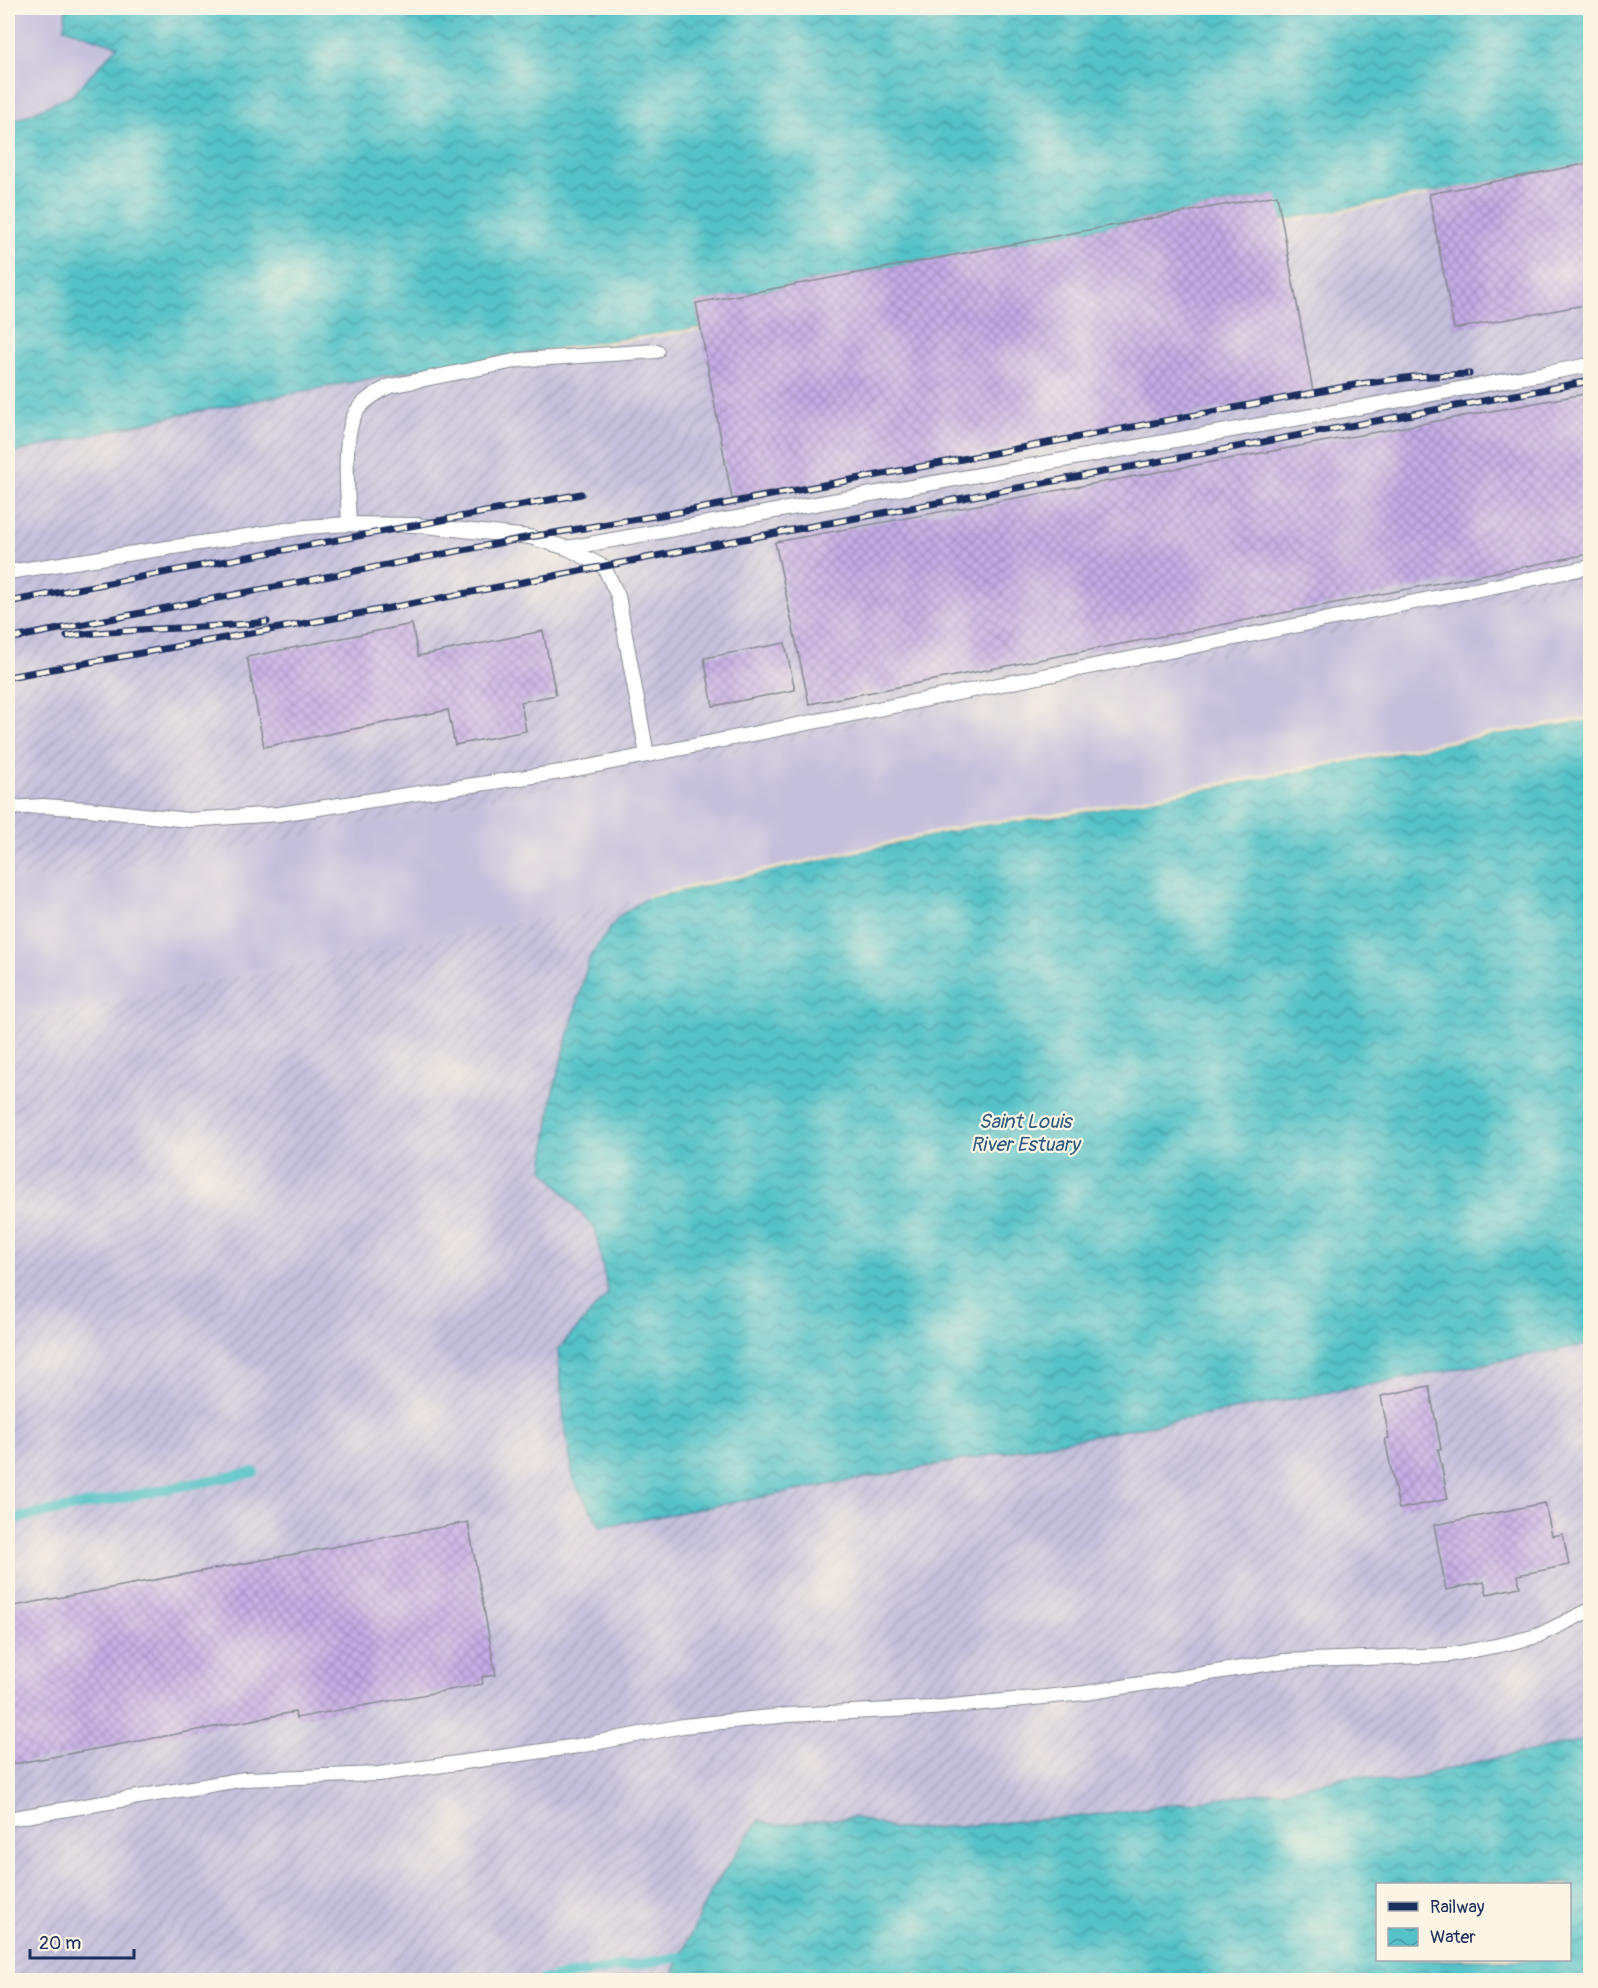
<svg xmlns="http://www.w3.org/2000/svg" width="1598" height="1988" viewBox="0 0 1598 1988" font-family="Pangolin,sans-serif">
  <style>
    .industrial { fill: url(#industrial-furrows) }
    .railway { fill: #c4c0db }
    .water { fill: url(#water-waves); stroke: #387893; stroke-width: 1.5; fill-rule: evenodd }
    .pier { fill: #f1e5c8 }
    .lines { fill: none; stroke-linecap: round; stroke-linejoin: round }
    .stream { stroke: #54c2c8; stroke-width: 10 }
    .building { fill: url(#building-cross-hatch) }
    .lane-casing { stroke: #868a93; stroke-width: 16 }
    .lane { stroke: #fff; stroke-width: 14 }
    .rail-casing { stroke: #1b2f5e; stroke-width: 7 }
    .rail { stroke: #fcf5e5; stroke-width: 4.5; stroke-dasharray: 14; stroke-linecap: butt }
    .labels { text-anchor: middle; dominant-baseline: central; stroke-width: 4.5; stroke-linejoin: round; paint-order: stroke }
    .water-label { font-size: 20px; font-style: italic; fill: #2c5b7e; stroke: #fcf5e5 }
  </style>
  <defs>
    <pattern id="industrial-furrows" width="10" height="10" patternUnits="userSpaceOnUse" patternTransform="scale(1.5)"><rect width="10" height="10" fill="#c4c0db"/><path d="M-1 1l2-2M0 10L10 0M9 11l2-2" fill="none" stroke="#a8a5be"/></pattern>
    <pattern id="water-waves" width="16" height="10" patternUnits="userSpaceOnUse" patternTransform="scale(1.5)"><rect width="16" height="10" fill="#54c2c8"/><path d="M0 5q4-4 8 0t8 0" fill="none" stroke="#459ea6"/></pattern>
    <pattern id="building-cross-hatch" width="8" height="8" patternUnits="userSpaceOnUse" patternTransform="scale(1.5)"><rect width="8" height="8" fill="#c4abe5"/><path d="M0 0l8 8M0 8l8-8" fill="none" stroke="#9e8cbd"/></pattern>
  </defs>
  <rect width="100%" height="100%" fill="#fcf5e5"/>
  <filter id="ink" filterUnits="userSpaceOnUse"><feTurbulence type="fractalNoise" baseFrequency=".0167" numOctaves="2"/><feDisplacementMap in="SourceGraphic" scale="12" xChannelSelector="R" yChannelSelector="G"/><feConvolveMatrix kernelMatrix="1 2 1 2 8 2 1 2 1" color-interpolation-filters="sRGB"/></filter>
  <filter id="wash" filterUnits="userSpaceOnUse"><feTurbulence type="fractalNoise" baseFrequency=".008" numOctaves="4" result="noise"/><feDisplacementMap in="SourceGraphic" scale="24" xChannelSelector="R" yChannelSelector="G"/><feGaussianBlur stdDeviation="1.35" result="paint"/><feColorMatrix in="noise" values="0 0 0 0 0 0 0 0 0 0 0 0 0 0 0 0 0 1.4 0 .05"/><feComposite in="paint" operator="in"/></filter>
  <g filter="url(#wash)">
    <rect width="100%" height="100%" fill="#f1e5c8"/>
    <!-- industrial -->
    <g class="industrial">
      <path d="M1590,163V584L81,880L8,877V454L174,416L426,368L700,328Z"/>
      <path d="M647,898L619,916L543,1169L595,1229L608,1293L558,1350L601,1527L1590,1344V1739L1458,1766L1397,1783L1356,1775L1285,1790L1086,1817L920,1829H895L854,1817L775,1825L759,1821L671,1975L670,1980H8V1020Z"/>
    </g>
    <!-- railway -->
    <g class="railway">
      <path d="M8,8H66L64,28L118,45L72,95L8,124Z"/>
      <path d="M1590,584V720L1061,816L974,826L647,898L8,1020V877L81,880Z"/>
    </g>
    <!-- water -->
    <g class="water">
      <path d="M66,8H1590V163L1281,221L1276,195L696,303L700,328L426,368L174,416L8,454V124L72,95L118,46L64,28Z"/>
      <path d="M1590,720V1344L601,1527L574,1482L564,1420L558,1350L608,1293L595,1229L543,1169L553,1091L590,956L619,916L647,898L974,826L1061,816L1491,735Z"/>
      <path d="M1590,1739V1980H670L710,1892L759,1820L775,1825L854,1817L895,1829H920L1086,1816L1285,1790L1356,1775L1397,1783L1458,1766ZM1378,1884H1570V1960H1378Z"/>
    </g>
    <!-- pier -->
    <g class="pier">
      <path d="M1590,163V166L701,330L544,354L543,351L700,328L696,303L1277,195L1282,221Z"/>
      <path d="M1590,717V720L1491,735L1061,816L974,826L647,898V895L973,823L1060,813L1490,732Z"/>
    </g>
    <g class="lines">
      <!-- stream -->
      <g class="stream">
        <path d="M8,1520L254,1472"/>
        <path d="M543,1980L680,1957"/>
      </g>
    </g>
    <g id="blocks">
      <!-- building -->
      <g class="building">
        <path d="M1590,163V304L1454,329L1429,194Z"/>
        <path d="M1277,195L1313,391L732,499L696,303Z"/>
        <path d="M1590,393V554L809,704L775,542Z"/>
        <path d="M412,624L418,656L543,631L556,695L521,702L526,731L455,745L448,710L264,747L247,657Z"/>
        <path d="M785,643L795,690L713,706L704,658Z"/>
        <path d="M1429,1386L1441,1449H1438L1448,1499L1399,1509L1385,1439L1389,1438L1381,1396Z"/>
        <path d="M1545,1503L1552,1536L1563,1534L1569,1565L1518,1575L1520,1587L1487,1594L1484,1582L1446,1590L1434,1525Z"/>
        <path d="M468,1522L496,1675L482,1677L483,1684L296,1718L295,1712L8,1765V1607Z"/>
      </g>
    </g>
  </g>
  <g filter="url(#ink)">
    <use href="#blocks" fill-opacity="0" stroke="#868a93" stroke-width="1.5"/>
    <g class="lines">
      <!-- lane casing -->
      <g class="lane-casing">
        <g id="lane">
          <path d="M349,524C348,495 342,443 354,416C360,402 376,393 390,386L520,360L657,351"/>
          <path d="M567,548L1373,405L1590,365"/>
          <path d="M8,572L306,527L349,524L415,525L530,537L567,548L604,567L618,596L647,755"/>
          <path d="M8,808L43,806L88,809L188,820L279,814L567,771L1590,567"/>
          <path d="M8,1819L245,1779L379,1774L578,1746L683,1726L789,1715L932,1708L1085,1693L1284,1661L1449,1655L1505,1644L1537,1636L1590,1610"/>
        </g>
      </g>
      <!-- lane -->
      <use href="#lane" class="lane"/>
      <!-- rail casing -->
      <g class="rail-casing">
        <g id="rail">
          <path d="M8,602L581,494"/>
          <path d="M67,636C134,628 201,629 267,622"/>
          <path d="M8,639L530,537L703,508L1360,384L1413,377L1469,374"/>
          <path d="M8,677L390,608L733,541L1590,381"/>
        </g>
      </g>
      <!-- rail -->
      <use href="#rail" class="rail"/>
    </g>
  </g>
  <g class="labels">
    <!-- water labels -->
    <g class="water-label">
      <text x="1025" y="1121">Saint Louis<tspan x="1025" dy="23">River Estuary</tspan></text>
    </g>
  </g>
  <!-- margin -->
  <rect width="1598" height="1988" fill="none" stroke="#fcf5e5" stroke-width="30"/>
  <!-- legend -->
  <rect x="1376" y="1883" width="195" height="78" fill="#fcf5e5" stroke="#a2a6af" stroke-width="1.5"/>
  <rect x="1388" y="1902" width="30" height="9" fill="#1b2f5e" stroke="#a2a6af" stroke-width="1.5"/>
  <text x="1430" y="1913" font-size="18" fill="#1b2f5e">Railway</text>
  <rect x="1388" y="1928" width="30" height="18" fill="url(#water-waves)" stroke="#a2a6af" stroke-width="1.5"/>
  <text x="1430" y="1943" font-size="18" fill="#1b2f5e">Water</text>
  <!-- scale -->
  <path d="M30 1949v9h104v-9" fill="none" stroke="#1b2f5e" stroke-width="3"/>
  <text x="39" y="1949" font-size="18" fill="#1b2f5e" stroke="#fcf5e5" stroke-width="4.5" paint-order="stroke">20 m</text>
</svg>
